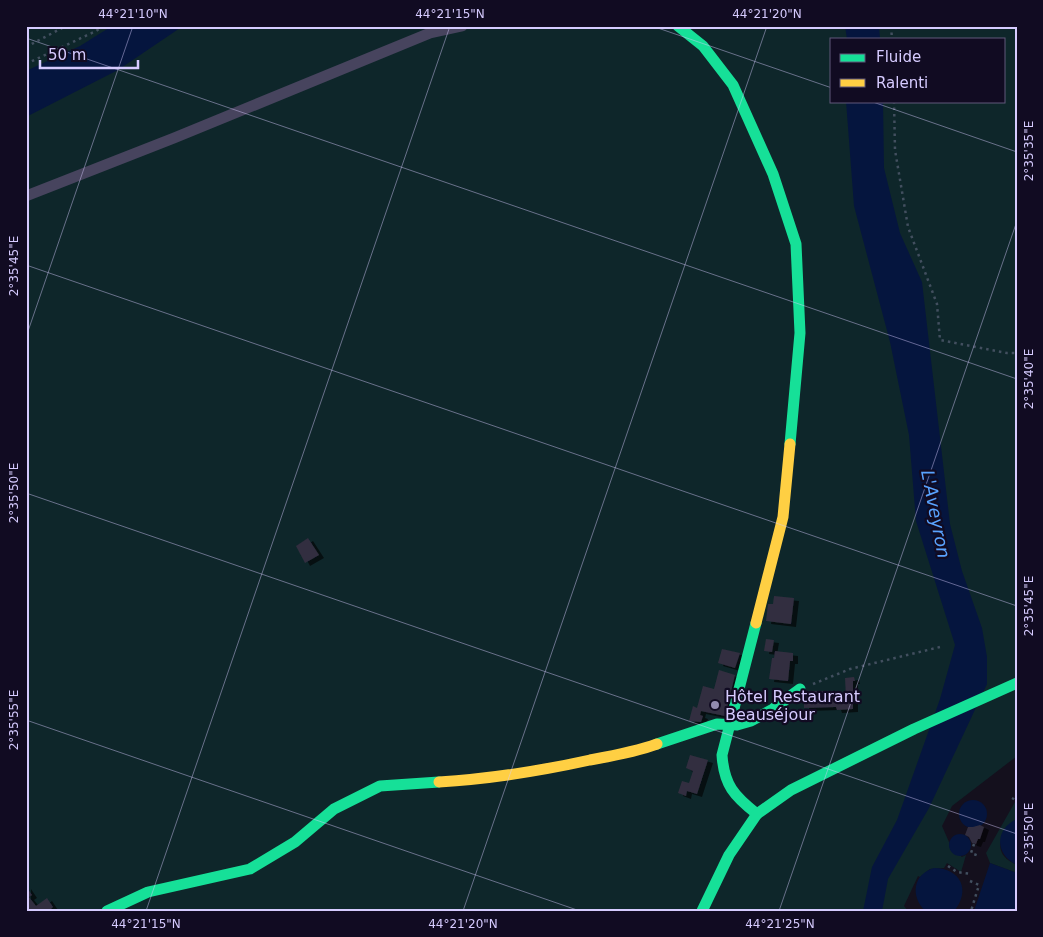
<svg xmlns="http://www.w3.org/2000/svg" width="1043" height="937" viewBox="0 0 1043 937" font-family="'DejaVu Sans',sans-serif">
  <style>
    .green { fill: #0e262a; fill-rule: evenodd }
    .water { fill: #05153e }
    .building { fill: #322e3f; filter: url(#shadow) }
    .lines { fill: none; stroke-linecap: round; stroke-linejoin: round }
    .path { stroke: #424f5f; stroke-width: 2.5; stroke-dasharray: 2.5 4; stroke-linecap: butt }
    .street { stroke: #47445e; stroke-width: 11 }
    .fast { stroke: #16e098; stroke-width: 11 }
    .slow { stroke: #ffcf43; stroke-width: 11 }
    .ticks { fill: none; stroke: #d6cbff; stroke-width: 1; stroke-opacity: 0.45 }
    .poi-dot { fill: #928ab0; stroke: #110b22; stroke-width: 2 }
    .labels { text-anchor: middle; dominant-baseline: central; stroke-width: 4.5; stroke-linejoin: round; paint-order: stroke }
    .poi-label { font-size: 16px; fill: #d6cbff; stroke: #110b22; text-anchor: start }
    .water-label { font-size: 18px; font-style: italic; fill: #59a3ff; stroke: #110b22 }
    .neatline { fill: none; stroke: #d6cbff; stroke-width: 2 }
    .ticks-label { font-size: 12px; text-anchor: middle; fill: #d6cbff }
  </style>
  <defs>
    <filter id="shadow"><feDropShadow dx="5" dy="3" stdDeviation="0" flood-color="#0009"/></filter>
  </defs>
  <rect width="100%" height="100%" fill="#14101d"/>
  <!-- green -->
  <g class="green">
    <path d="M26,26H1017V756L952,806L942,826L949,842V847L962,857L966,855L961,872L947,863L944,868L930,869L920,877L918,876L904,906L908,911H26ZM832,39H1004V101H832Z"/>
    <path d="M1015,802L1017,803V819C1011,822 1009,825 1006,830C996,846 999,857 1017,865V873L990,863L986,853Z"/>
  </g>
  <!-- water -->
  <g class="water">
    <path d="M112,26H183L118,70L26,117V71L80,46Z"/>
    <path d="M845,26H879L880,39H847Z"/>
    <path d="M846,101H883L884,168L900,233L922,282L950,524L962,571L982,628L987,657V684L929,808L888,879L882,911H863L872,867L897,820L940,699L955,645L916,521L909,435L890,342L854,206Z"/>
    <circle cx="973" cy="814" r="14"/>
    <path d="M1017,819V865C995,855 994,829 1017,819Z"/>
    <circle cx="960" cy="845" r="11"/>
    <path d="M990,863L1017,873V911H974Z"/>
    <path d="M934,868C961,868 971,891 954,911H925C910,896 913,874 934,868Z"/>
  </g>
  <!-- building -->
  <g class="building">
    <path d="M308,538L319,555L305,563L296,546Z"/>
    <path d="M774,596L794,598L791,624L766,621L768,604H773Z"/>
    <path d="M766,639L774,640L772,652L764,651Z"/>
    <path d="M722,649L740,653L735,668L718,663Z"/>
    <path d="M775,651L793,653V661H790L788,681L769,679L772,658H774Z"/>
    <path d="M719,670L735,675L725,716L701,711L700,715L703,716L701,722L689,721L693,706L697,708L703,686L714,689Z"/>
    <path d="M854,677L855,681H853V709L837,710L836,707L804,708V697L814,691H829V697H846L845,678Z"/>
    <path d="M690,755L708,760L697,794L687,791L686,796L678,793L682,781L689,783L693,771L686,768Z"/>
    <path d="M980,825L984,827L980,839H978L976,844L972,843L969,837L965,835L968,827H973Z"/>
    <path d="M26,886L32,895L29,897L36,906L47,898L53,907L49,911H26Z"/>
  </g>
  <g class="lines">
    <!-- path -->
    <g class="path">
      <path d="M891,26L892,39"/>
      <path d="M26,47L66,26"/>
      <path d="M26,64L96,31L103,26"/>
      <path d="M894,101L895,150L908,227L937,304L940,340L1007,353H1017"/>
      <path d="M813,684L850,669L940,647"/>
      <path d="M1012,798L1017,801"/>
      <path d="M974,844L971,853L979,856"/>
      <path d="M948,866L957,872L971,874"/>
      <path d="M970,881L979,885L971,911"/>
    </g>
    <!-- street -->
    <path class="street" d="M26,196L174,138L430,33L462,26"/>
    <!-- fast -->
    <g class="fast">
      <path d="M678,26L703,46L733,85L773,174L796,244L800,333L790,444"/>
      <path d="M756,623L722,755C724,785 734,796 757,814"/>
      <path d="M657,744L717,724L737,725L751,721L773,709L800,689"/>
      <path d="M107,911L148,892L250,869L295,842L334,809L380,786L439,782"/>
      <path d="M702,911L729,855L757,814L791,790L914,729L1017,683"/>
    </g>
    <!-- slow -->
    <g class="slow">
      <path d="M756,623L783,517L790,444"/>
      <path d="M439,782C490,779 540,771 590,760C612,756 635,752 657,744"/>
    </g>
  </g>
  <!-- ticks -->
  <path class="ticks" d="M652,26L832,88M26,38L1017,379M870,101L1017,152M26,265L1017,606M26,337L133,26M26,493L1017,834M26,720L580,911M146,911L450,26M463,911L767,26M779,911L1017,221"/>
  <!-- markers -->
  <circle class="poi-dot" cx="715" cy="705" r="5"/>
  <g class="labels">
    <!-- poi labels -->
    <g class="poi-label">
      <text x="725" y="696">Hôtel Restaurant<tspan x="725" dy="18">Beauséjour</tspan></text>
    </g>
    <!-- water labels -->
    <g class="water-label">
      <text transform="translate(936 514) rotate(79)">L'Aveyron</text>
    </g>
  </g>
  <!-- border -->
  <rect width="1043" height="937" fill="none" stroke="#110b22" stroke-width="55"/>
  <!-- legend -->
  <rect x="830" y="38" width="175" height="65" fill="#110b22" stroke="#60587a"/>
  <rect x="840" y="54" width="25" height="8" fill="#16e098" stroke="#60587a"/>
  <text x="876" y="62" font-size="15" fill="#d6cbff">Fluide</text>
  <rect x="840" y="79" width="25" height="8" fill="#ffcf43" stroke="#60587a"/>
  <text x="876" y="88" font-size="15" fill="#d6cbff">Ralenti</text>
  <!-- scale -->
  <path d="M40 60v8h98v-8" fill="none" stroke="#d6cbff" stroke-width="2.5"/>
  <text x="48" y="60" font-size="15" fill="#d6cbff" stroke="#110b22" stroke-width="4" paint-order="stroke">50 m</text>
  <rect x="28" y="28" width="988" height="882" class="neatline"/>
  <g class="ticks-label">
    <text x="133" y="18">44°21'10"N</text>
    <text x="450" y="18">44°21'15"N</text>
    <text x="767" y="18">44°21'20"N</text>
    <text transform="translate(1029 151) rotate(-90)" y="4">2°35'35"E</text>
    <text transform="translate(14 266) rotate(-90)" y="4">2°35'45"E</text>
    <text transform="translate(1029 379) rotate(-90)" y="4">2°35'40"E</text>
    <text transform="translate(14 493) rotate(-90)" y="4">2°35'50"E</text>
    <text transform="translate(1029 606) rotate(-90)" y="4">2°35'45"E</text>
    <text transform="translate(14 720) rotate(-90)" y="4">2°35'55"E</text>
    <text transform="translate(1029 833) rotate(-90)" y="4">2°35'50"E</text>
    <text x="146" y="928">44°21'15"N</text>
    <text x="463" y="928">44°21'20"N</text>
    <text x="780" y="928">44°21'25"N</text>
  </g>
</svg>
